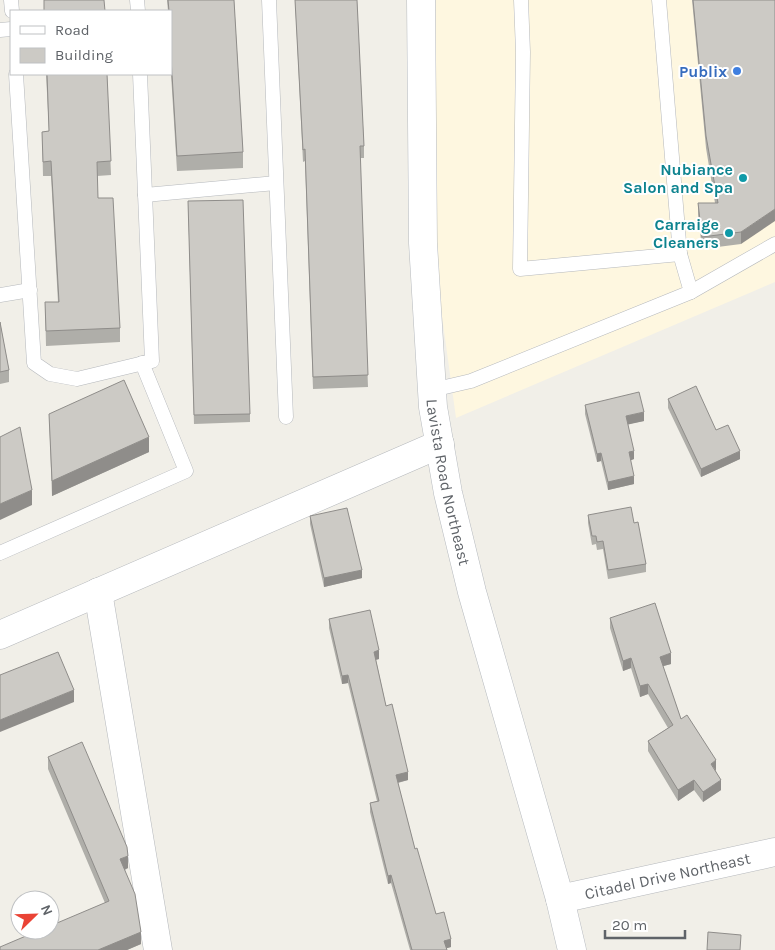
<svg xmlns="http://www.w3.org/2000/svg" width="775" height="950" viewBox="0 0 775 950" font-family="Karla,sans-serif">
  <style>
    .commercial { fill: #fef7e0 }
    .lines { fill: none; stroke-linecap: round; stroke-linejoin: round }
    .service-casing { stroke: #b5b8bc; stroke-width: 15 }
    .minor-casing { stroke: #b5b8bc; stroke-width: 29 }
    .secondary-casing { stroke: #b6babf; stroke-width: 29 }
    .service { stroke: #fff; stroke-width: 14 }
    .minor { stroke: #fff; stroke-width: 28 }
    .secondary { stroke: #fff; stroke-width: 28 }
    .wall { fill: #afaea9 }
    .shaded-wall { fill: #8f8d8a }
    .building { fill: #cccac5; stroke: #8f8d8a }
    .shop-dot { fill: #3f7fe0; stroke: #fff; stroke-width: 2 }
    .culture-dot { fill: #0f9aa8; stroke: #fff; stroke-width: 2 }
    .labels { text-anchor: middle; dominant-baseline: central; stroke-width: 4; stroke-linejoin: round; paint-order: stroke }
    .shop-label { font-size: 16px; font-weight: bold; fill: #366cbe; stroke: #fff; text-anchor: end }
    .culture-label { font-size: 16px; font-weight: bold; fill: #0d838f; stroke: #fff; text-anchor: end }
    .street-label { font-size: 16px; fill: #5f6368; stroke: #fff }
  </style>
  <rect width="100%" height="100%" fill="#f1efe8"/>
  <!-- commercial -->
  <path class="commercial" d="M436,0H775V282L456,418L430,229Z"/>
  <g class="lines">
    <!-- service casing -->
    <g class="service-casing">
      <g id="service">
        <path d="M11,0L12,11"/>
        <path d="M137,0L138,11"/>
        <path d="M269,0L286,417"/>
        <path d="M521,0L523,52L520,269L680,254"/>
        <path d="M0,30L11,29"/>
        <path d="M16,74L34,363L50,374L77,379L152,361L140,74"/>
        <path d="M145,195L276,183"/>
        <path d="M691,292L775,244"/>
        <path d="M0,295L30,290"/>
        <path d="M432,390L471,381L691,292L680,254L659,0"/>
        <path d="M0,553L186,471L142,363"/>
      </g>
    </g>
    <!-- minor casing -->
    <g class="minor-casing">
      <g id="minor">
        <path d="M98,592L158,950"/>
        <path d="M0,635L440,444"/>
        <path id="s1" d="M560,899L775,852"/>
      </g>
    </g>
    <!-- secondary casing -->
    <g class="secondary-casing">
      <g id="secondary">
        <path id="s2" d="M421,0L423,243L433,407L448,493L472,592L560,899L572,950"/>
      </g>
    </g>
    <!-- service -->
    <use href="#service" class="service"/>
    <!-- minor -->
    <use href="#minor" class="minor"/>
    <!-- secondary -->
    <use href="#secondary" class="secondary"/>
  </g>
  <!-- wall -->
  <g class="wall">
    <path d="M167,0H234L243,152V168L177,171L171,74V11H168Z"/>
    <path d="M295,0H357L364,146V158H360L368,387L313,389L305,161L303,162Z"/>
    <path d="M692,0H775L741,244L702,249L698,215V203H715L706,148Z"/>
    <path d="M46,74H107L111,175L97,176L98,198L120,328V342L46,346L45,302H58L51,176H43L42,132L49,131Z"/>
    <path d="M188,201L250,414V422L194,424Z"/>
    <path d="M0,322L9,370V382L0,384Z"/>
    <path d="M668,399L716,430L740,459L701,477L668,408Z"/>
    <path d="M585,405L644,421L628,424L634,459L630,460L634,484L608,490L601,461L597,462L585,414Z"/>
    <path d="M49,414L149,452L52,496Z"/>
    <path d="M588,515L634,523L646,564V572L608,579L603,549L597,550L596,544L592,545L588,523Z"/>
    <path d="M310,516L362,578L324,587L310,524Z"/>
    <path d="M610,618L671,664L663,666L681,719L716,771L721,790L703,802L694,790L678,801L648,751V741L668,728L648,694L640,697L631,668L623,671L610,628Z"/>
    <path d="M329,619L379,659L376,660L386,706L408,780L398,783L415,849L436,914L451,947L446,948L447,950H410L391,883L388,884L370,812V803L377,801L348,683L342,684L329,628Z"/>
    <path d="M48,757L128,868L125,870L141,944L127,950H0L105,903L48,769Z"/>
  </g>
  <!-- shaded-wall -->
  <g class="shaded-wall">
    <path d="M775,209V221L741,244V232Z"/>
    <path d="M644,412V421L626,425V416Z"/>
    <path d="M149,437V452L52,496V481Z"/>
    <path d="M634,451V459L629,461V452Z"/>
    <path d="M740,451V459L701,477V469Z"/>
    <path d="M601,453V461L597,462V454Z"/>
    <path d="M634,476V484L608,490V482Z"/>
    <path d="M32,490V505L0,520V504Z"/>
    <path d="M362,570V578L324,587V578Z"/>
    <path d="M379,650V659L374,660V652Z"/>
    <path d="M671,653V664L660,667V657Z"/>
    <path d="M631,658V668L623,671V661Z"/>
    <path d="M348,675V683L342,684V676Z"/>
    <path d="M648,684V694L640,697V686Z"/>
    <path d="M74,690V702L0,732V720Z"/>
    <path d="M716,760V771L711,764Z"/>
    <path d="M408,772V780L396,783V775Z"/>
    <path d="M694,780V790L678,801V790Z"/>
    <path d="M721,780V790L703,802V792Z"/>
    <path d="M128,856V868L120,871V859Z"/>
    <path d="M391,875V883L388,884V876Z"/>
    <path d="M141,932V944L127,950H98Z"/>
    <path d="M451,939V947L444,949V941Z"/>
  </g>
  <!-- building -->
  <g class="building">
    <path d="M44,0H104L105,11H44Z"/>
    <path d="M168,0H234L243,152L177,156L171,58V11H169Z"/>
    <path d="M295,0H357L364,146H360L368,375L313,377L305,149L303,150Z"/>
    <path d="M693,0H775V209L741,232L702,237L698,203H718L706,136Z"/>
    <path d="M47,74H107L111,161L97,162L98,198H113L120,328L46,331L45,302H59L51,161L43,162L42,132L49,131Z"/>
    <path d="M243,200L250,414L194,415L188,201Z"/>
    <path d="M0,322L9,370L0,372Z"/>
    <path d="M124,380L149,437L52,481L49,414Z"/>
    <path d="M696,386L716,430L728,425L740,451L701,469L668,399Z"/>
    <path d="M639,392L644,412L626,416L634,451L629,452L634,476L608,482L601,453L597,454L585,405Z"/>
    <path d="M20,427L32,490L0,504V437Z"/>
    <path d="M631,507L634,523L638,522L646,564L608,570L603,541L597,542L596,536H592L588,515Z"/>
    <path d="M347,508L362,570L324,578L310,516Z"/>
    <path d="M655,603L671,653L660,657L681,719L687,715L716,760L711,764L721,780L703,792L694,780L678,790L648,741L673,725L648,684L640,686L631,658L623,661L610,618Z"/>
    <path d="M370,610L379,650L374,652L386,706L392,704L408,772L396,775L415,849L417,848L436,914L444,912L451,939L444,941L447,950H412L391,875L388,876L370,803L379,801L348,675L342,676L329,619Z"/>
    <path d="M58,652L74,690L0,720V675Z"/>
    <path d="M82,742L127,847L128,856L120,859L135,894L141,932L98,950H0V947L40,930H50V926L109,901L48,757Z"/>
    <path d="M708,932L741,935L740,950H707Z"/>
  </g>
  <!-- markers -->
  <circle class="shop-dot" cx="737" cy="71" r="5"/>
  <g class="culture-dot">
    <circle cx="743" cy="178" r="5"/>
    <circle cx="729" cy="233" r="5"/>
  </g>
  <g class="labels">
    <!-- shop labels -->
    <g class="shop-label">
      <text x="727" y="71">Publix</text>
    </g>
    <!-- culture labels -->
    <g class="culture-label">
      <text x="733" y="169">Nubiance<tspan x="733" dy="18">Salon and Spa</tspan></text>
      <text x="719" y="224">Carraige<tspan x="719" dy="18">Cleaners</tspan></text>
    </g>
    <!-- street labels -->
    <g class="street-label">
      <text stroke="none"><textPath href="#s2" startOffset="484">Lavista Road Northeast</textPath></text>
      <text stroke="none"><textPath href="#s1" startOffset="110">Citadel Drive Northeast</textPath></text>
    </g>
  </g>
  <!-- legend -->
  <rect x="10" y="10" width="162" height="65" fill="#ffffff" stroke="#bfc1c3"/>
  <rect x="20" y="26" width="25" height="8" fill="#ffffff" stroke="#bfc1c3"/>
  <text x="55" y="35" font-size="15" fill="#5f6368">Road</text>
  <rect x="20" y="48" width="25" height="15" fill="#cccac5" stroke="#bfc1c3"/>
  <text x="55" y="60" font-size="15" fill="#5f6368">Building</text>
  <!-- north arrow -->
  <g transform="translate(35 915) rotate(67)"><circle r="24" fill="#ffffff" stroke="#bfc1c3"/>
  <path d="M0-4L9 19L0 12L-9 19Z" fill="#ea4335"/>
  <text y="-8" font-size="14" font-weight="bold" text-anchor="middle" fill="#5f6368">N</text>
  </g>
  <!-- scale -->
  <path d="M605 930v8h80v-8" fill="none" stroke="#5f6368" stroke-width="2.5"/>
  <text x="612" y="930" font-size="15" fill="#5f6368" stroke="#ffffff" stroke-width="4" paint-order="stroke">20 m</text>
</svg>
